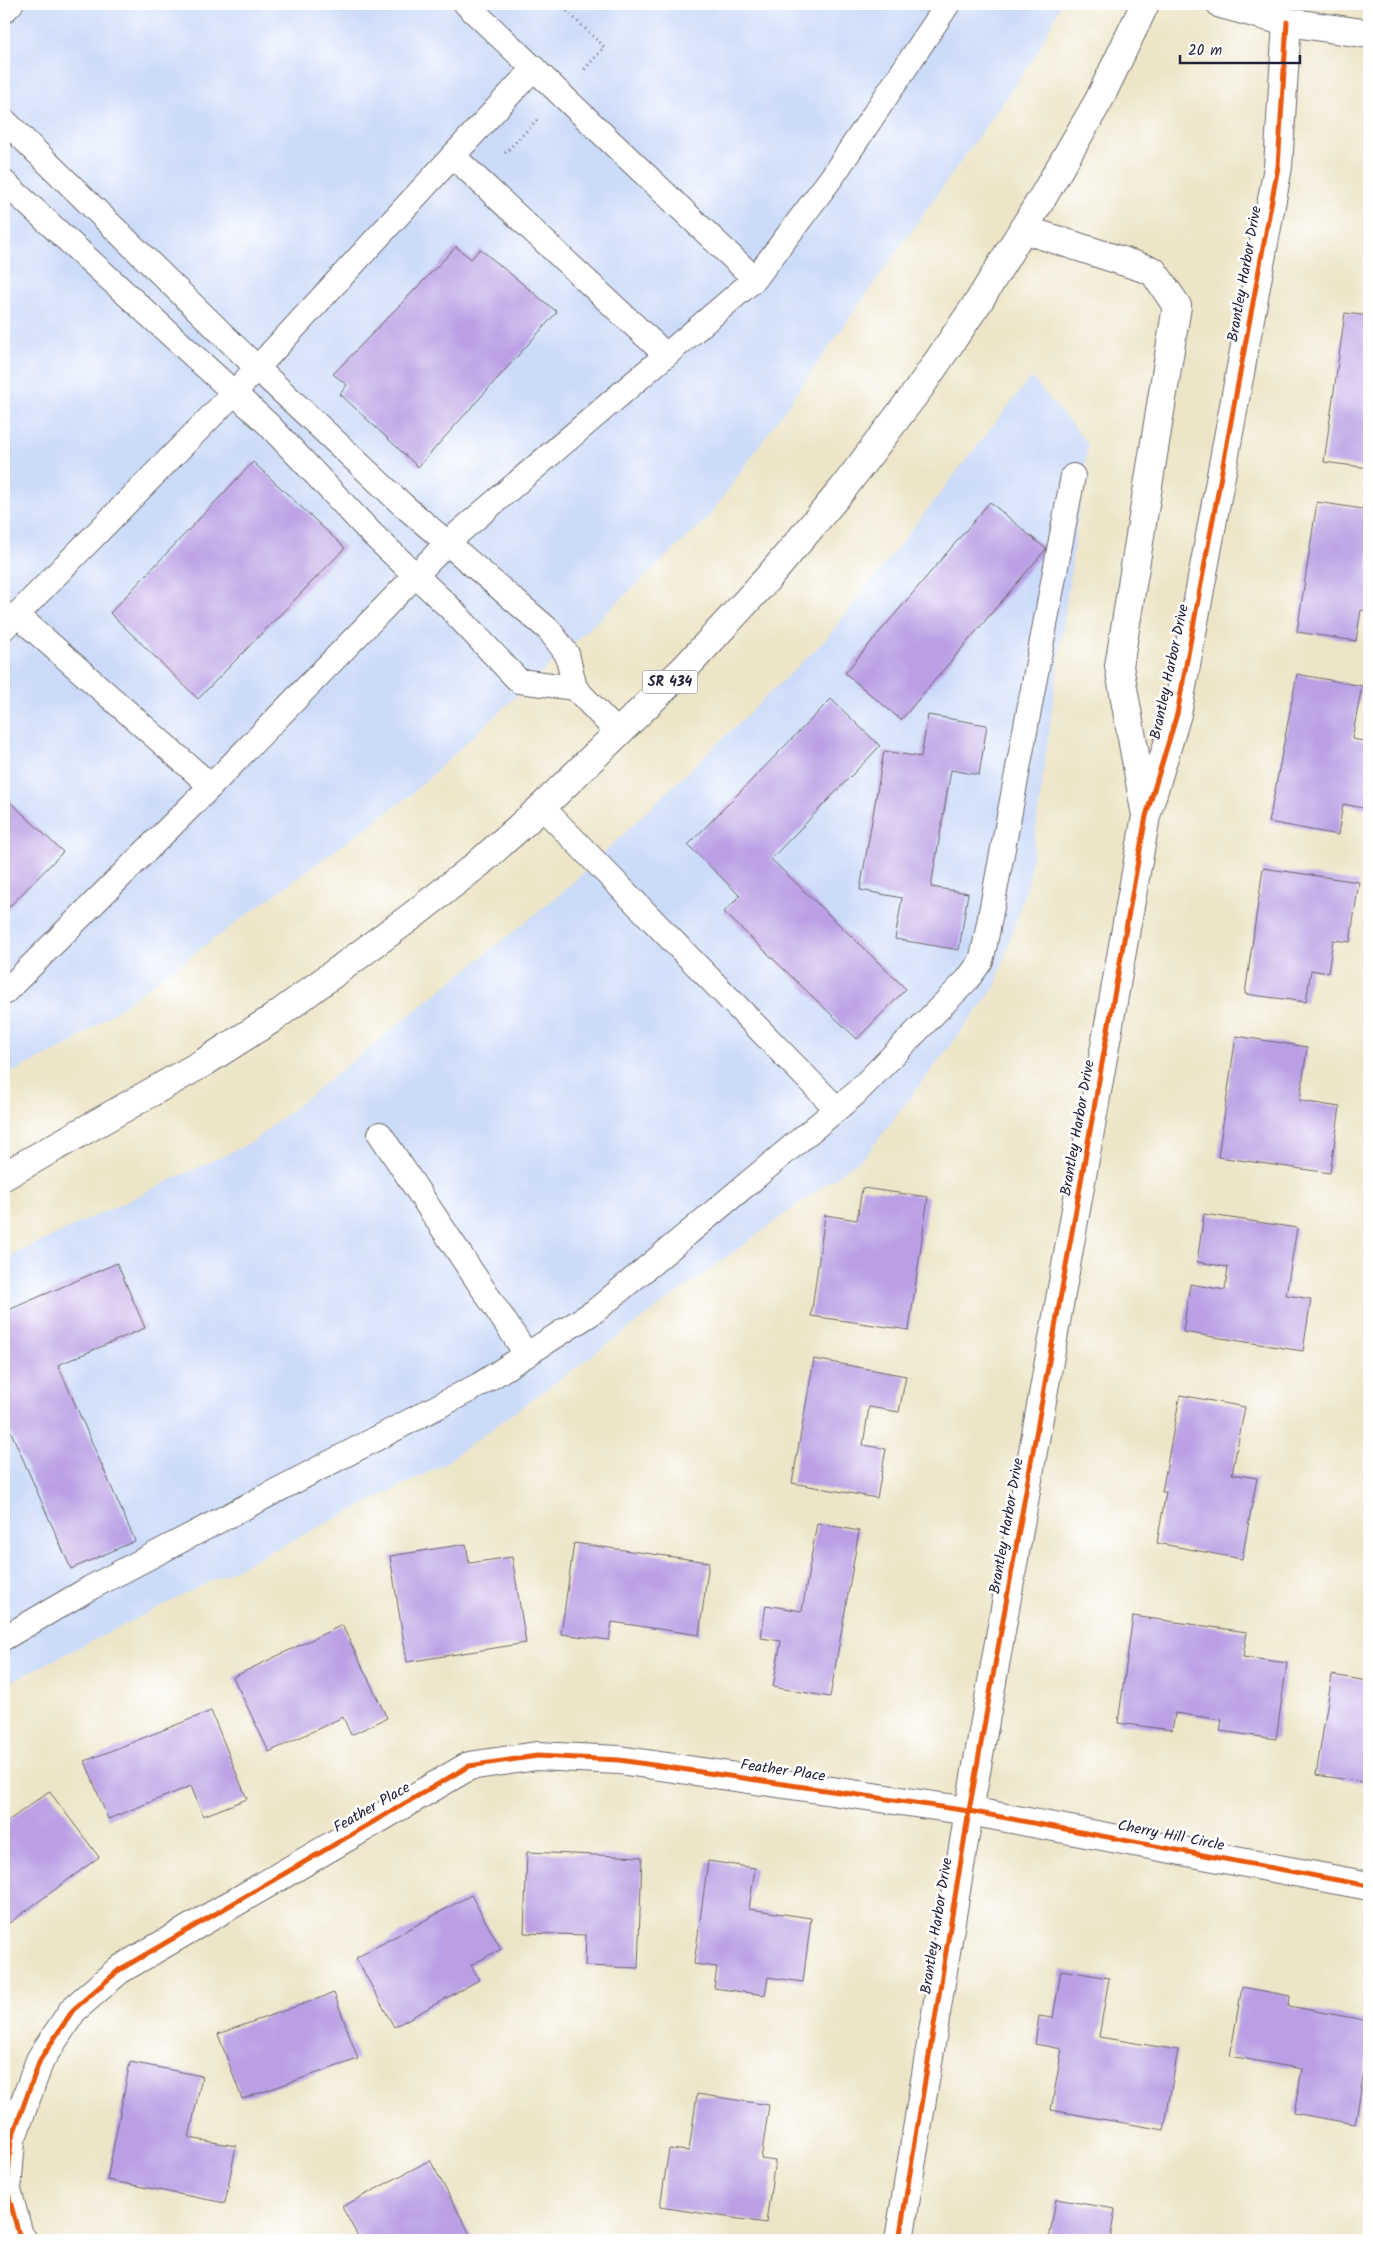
<svg xmlns="http://www.w3.org/2000/svg" width="1373" height="2244" viewBox="0 0 1373 2244" font-family="Kalam,sans-serif">
  <style>
    .built { fill: #ccdbf9 }
    .building { fill: #ba9fe4 }
    .lines { fill: none; stroke-linecap: round; stroke-linejoin: round }
    .service-casing { stroke: #69666c; stroke-width: 26 }
    .minor-casing { stroke: #69666c; stroke-width: 30 }
    .primary-casing { stroke: #69666c; stroke-width: 30 }
    .path { stroke: #69666c; stroke-width: 3; stroke-dasharray: 1 4; stroke-linecap: butt }
    .service { stroke: #fff; stroke-width: 24 }
    .minor { stroke: #fff; stroke-width: 28 }
    .primary { stroke: #fff; stroke-width: 28 }
    .cycleway-casing { stroke: #fff; stroke-width: 8 }
    .cycleway { stroke: #e8590c; stroke-width: 5 }
    .labels { text-anchor: middle; dominant-baseline: central; stroke-width: 5; stroke-linejoin: round; paint-order: stroke }
    .shield { fill: #fff; stroke: #646476; stroke-width: 1 }
    .shield-label { font-size: 14px; font-weight: bold; fill: #22223b }
    .street-label { font-size: 15px; fill: #22223b; stroke: #fff }
  </style>
  <rect width="100%" height="100%" fill="#fff"/>
  <filter id="ink" filterUnits="userSpaceOnUse"><feTurbulence type="fractalNoise" baseFrequency=".02" numOctaves="2"/><feDisplacementMap in="SourceGraphic" scale="10" xChannelSelector="R" yChannelSelector="G"/><feConvolveMatrix kernelMatrix="1 2 1 2 8 2 1 2 1" color-interpolation-filters="sRGB"/></filter>
  <filter id="wash" filterUnits="userSpaceOnUse"><feTurbulence type="fractalNoise" baseFrequency=".0096" numOctaves="4" result="noise"/><feDisplacementMap in="SourceGraphic" scale="20" xChannelSelector="R" yChannelSelector="G"/><feGaussianBlur stdDeviation="1.12" result="paint"/><feColorMatrix in="noise" values="0 0 0 0 0 0 0 0 0 0 0 0 0 0 0 0 0 1.4 0 .05"/><feComposite in="paint" operator="in"/></filter>
  <g filter="url(#wash)">
    <rect width="100%" height="100%" fill="#ede5c7"/>
    <!-- built -->
    <g class="built">
      <path d="M4,4H1061L1036,55L708,518L408,797L69,1045L4,1076Z"/>
      <path d="M1322,4H1369V11Z"/>
      <path d="M1031,377L1088,444L1029,880L995,987L866,1155L441,1466L4,1685V1259L252,1142L565,890L826,639Z"/>
    </g>
    <g id="blocks">
      <!-- building -->
      <g class="building">
        <path d="M1368,219H1369V239L1365,238Z"/>
        <path d="M456,247L471,259L480,249L557,312L418,467L340,394L347,385L333,374Z"/>
        <path d="M1345,313L1369,316V468L1324,462Z"/>
        <path d="M253,462L345,548L198,699L110,613Z"/>
        <path d="M990,502L1046,549L901,720L845,673Z"/>
        <path d="M1317,502L1369,510V611L1361,610L1356,641L1297,632Z"/>
        <path d="M1297,674L1362,686L1352,739L1369,742V801L1368,809L1343,804L1338,835L1269,822Z"/>
        <path d="M831,699L880,746L771,859L906,989L857,1039L724,912L740,896L688,845Z"/>
        <path d="M928,715L987,725L979,775L951,770L931,887L968,893L959,950L895,939L902,898L860,890L884,751L921,757Z"/>
        <path d="M4,796L63,852L4,912Z"/>
        <path d="M1263,868L1359,882L1350,942L1333,940L1328,973L1311,970L1306,1002L1245,994Z"/>
        <path d="M1236,1036L1307,1047L1300,1101L1340,1107L1330,1173L1218,1157Z"/>
        <path d="M862,1188L928,1197L909,1330L811,1316L825,1215L857,1220Z"/>
        <path d="M1204,1214L1297,1228L1286,1295L1311,1299L1303,1351L1183,1332L1190,1284L1225,1290L1228,1267L1197,1262Z"/>
        <path d="M117,1263L145,1328L58,1365L135,1541L71,1569L4,1416V1312Z"/>
        <path d="M814,1359L906,1376L899,1412L869,1407L863,1445L886,1449L877,1498L792,1483Z"/>
        <path d="M1180,1395L1245,1407L1232,1474L1257,1478L1242,1559L1157,1543L1166,1492H1162Z"/>
        <path d="M817,1523L859,1531L830,1697L773,1687L781,1641L761,1638L766,1605L802,1611Z"/>
        <path d="M574,1543L709,1562L699,1635L612,1622L609,1640L561,1634Z"/>
        <path d="M466,1544L469,1563L512,1557L526,1643L407,1662L390,1556Z"/>
        <path d="M1133,1616L1247,1632L1243,1657L1287,1663L1276,1739L1220,1731L1222,1720L1175,1713L1172,1730L1118,1723Z"/>
        <path d="M342,1625L387,1718L351,1735L343,1717L269,1752L233,1677Z"/>
        <path d="M1332,1675L1369,1681V1783L1316,1775Z"/>
        <path d="M211,1711L247,1799L203,1816L191,1786L108,1819L85,1761Z"/>
        <path d="M49,1791L99,1857L4,1927V1824Z"/>
        <path d="M527,1852L642,1857L638,1968L585,1966L586,1935L524,1933Z"/>
        <path d="M708,1861L755,1868L749,1909L811,1918L803,1982L768,1977L765,1995L714,1988L717,1967L694,1964Z"/>
        <path d="M471,1895L501,1949L471,1965L479,1980L394,2027L356,1958Z"/>
        <path d="M1061,1970L1109,1978L1099,2037L1178,2050L1164,2130L1051,2110L1062,2049L1035,2044L1039,2016L1053,2018Z"/>
        <path d="M1242,1987L1290,1996L1289,2006L1369,2021V2044L1355,2124L1294,2113L1302,2069L1230,2056Z"/>
        <path d="M334,1993L358,2059L242,2099L218,2034Z"/>
        <path d="M130,2062L202,2076L189,2138L236,2146L225,2203L107,2180Z"/>
        <path d="M697,2094L769,2105L761,2159L775,2161L766,2223L660,2207L669,2149L689,2151Z"/>
        <path d="M430,2160L472,2238L467,2240H360L342,2207Z"/>
        <path d="M1056,2199L1115,2209L1110,2240H1049Z"/>
      </g>
    </g>
  </g>
  <g filter="url(#ink)">
    <use href="#blocks" fill-opacity="0" stroke="#69666c" stroke-width="1"/>
    <g class="lines">
      <!-- service casing -->
      <g class="service-casing">
        <g id="service">
          <path d="M466,4L755,279"/>
          <path d="M4,11L11,4"/>
          <path d="M4,120L257,368L404,506L549,630L567,654L575,688L617,732"/>
          <path d="M453,156L666,355"/>
          <path d="M4,182L268,424L371,533L450,608L519,681L575,688"/>
          <path d="M16,614L211,786"/>
          <path d="M4,628L234,393L534,68"/>
          <path d="M542,807L837,1109"/>
          <path d="M4,993L211,786L448,542L755,279L832,177L948,4"/>
          <path d="M380,1134L527,1355"/>
          <path d="M4,1638L90,1588L479,1385L595,1311L855,1094L967,980L981,961L985,944L1073,476"/>
        </g>
      </g>
      <!-- minor casing -->
      <g class="minor-casing">
        <g id="minor">
          <path d="M1221,4L1287,22L1369,34"/>
          <path d="M1023,229L1153,271L1177,306L1119,666L1145,810"/>
          <path d="M23,2240L19,2235L7,2190L11,2140L40,2060L73,2010L119,1970L469,1766L537,1756L619,1760L969,1811L1369,1886"/>
          <path d="M899,2240L969,1811L1146,816L1177,714L1278,167L1287,22"/>
        </g>
      </g>
      <!-- primary casing -->
      <g class="primary-casing">
        <path id="primary" d="M4,1176L203,1063L272,1019L412,916L478,864L542,807L686,667L768,578L842,490L918,390L979,301L1044,195L1099,100L1145,4"/>
      </g>
      <!-- path -->
      <g class="path">
        <path d="M560,4L604,47L583,71"/>
        <path d="M505,153L539,118"/>
      </g>
      <!-- service -->
      <use href="#service" class="service"/>
      <!-- minor -->
      <use href="#minor" class="minor"/>
      <!-- primary -->
      <use href="#primary" class="primary"/>
      <!-- cycleway casing -->
      <g class="cycleway-casing">
        <g id="cycleway">
          <path d="M23,2240L19,2235L7,2190L11,2140L40,2060L73,2010L119,1970L469,1766L537,1756L619,1760L969,1811L1369,1886"/>
          <path d="M899,2240L969,1811L1146,816L1177,714L1278,167L1287,22"/>
        </g>
      </g>
      <!-- cycleway -->
      <use href="#cycleway" class="cycleway"/>
    </g>
  </g>
  <g class="labels">
    <!-- shield labels -->
    <rect class="shield" x="642.5" y="670.5" width="55" height="23" rx="4"/>
    <g class="shield-label">
      <text x="670" y="682">SR 434</text>
    </g>
    <!-- street labels -->
    <g class="street-label">
      <text transform="translate(1245 274) rotate(-80)">Brantley Harbor Drive</text>
      <text transform="translate(1170 672) rotate(-78)">Brantley Harbor Drive</text>
      <text transform="translate(1078 1128) rotate(-80)">Brantley Harbor Drive</text>
      <text transform="translate(1007 1526) rotate(-80)">Brantley Harbor Drive</text>
      <text transform="translate(783 1771) rotate(8)">Feather Place</text>
      <text transform="translate(372 1808) rotate(-30)">Feather Place</text>
      <text transform="translate(1171 1836) rotate(11)">Cherry Hill Circle</text>
      <text transform="translate(937 1926) rotate(-81)">Brantley Harbor Drive</text>
    </g>
  </g>
  <!-- margin -->
  <rect width="1373" height="2244" fill="none" stroke="#fff" stroke-width="20"/>
  <!-- scale -->
  <path d="M1180 55v8h120v-8" fill="none" stroke="#22223b" stroke-width="2.5"/>
  <text x="1188" y="55" font-size="15" fill="#22223b" stroke="#ffffff" stroke-width="4" paint-order="stroke">20 m</text>
</svg>
